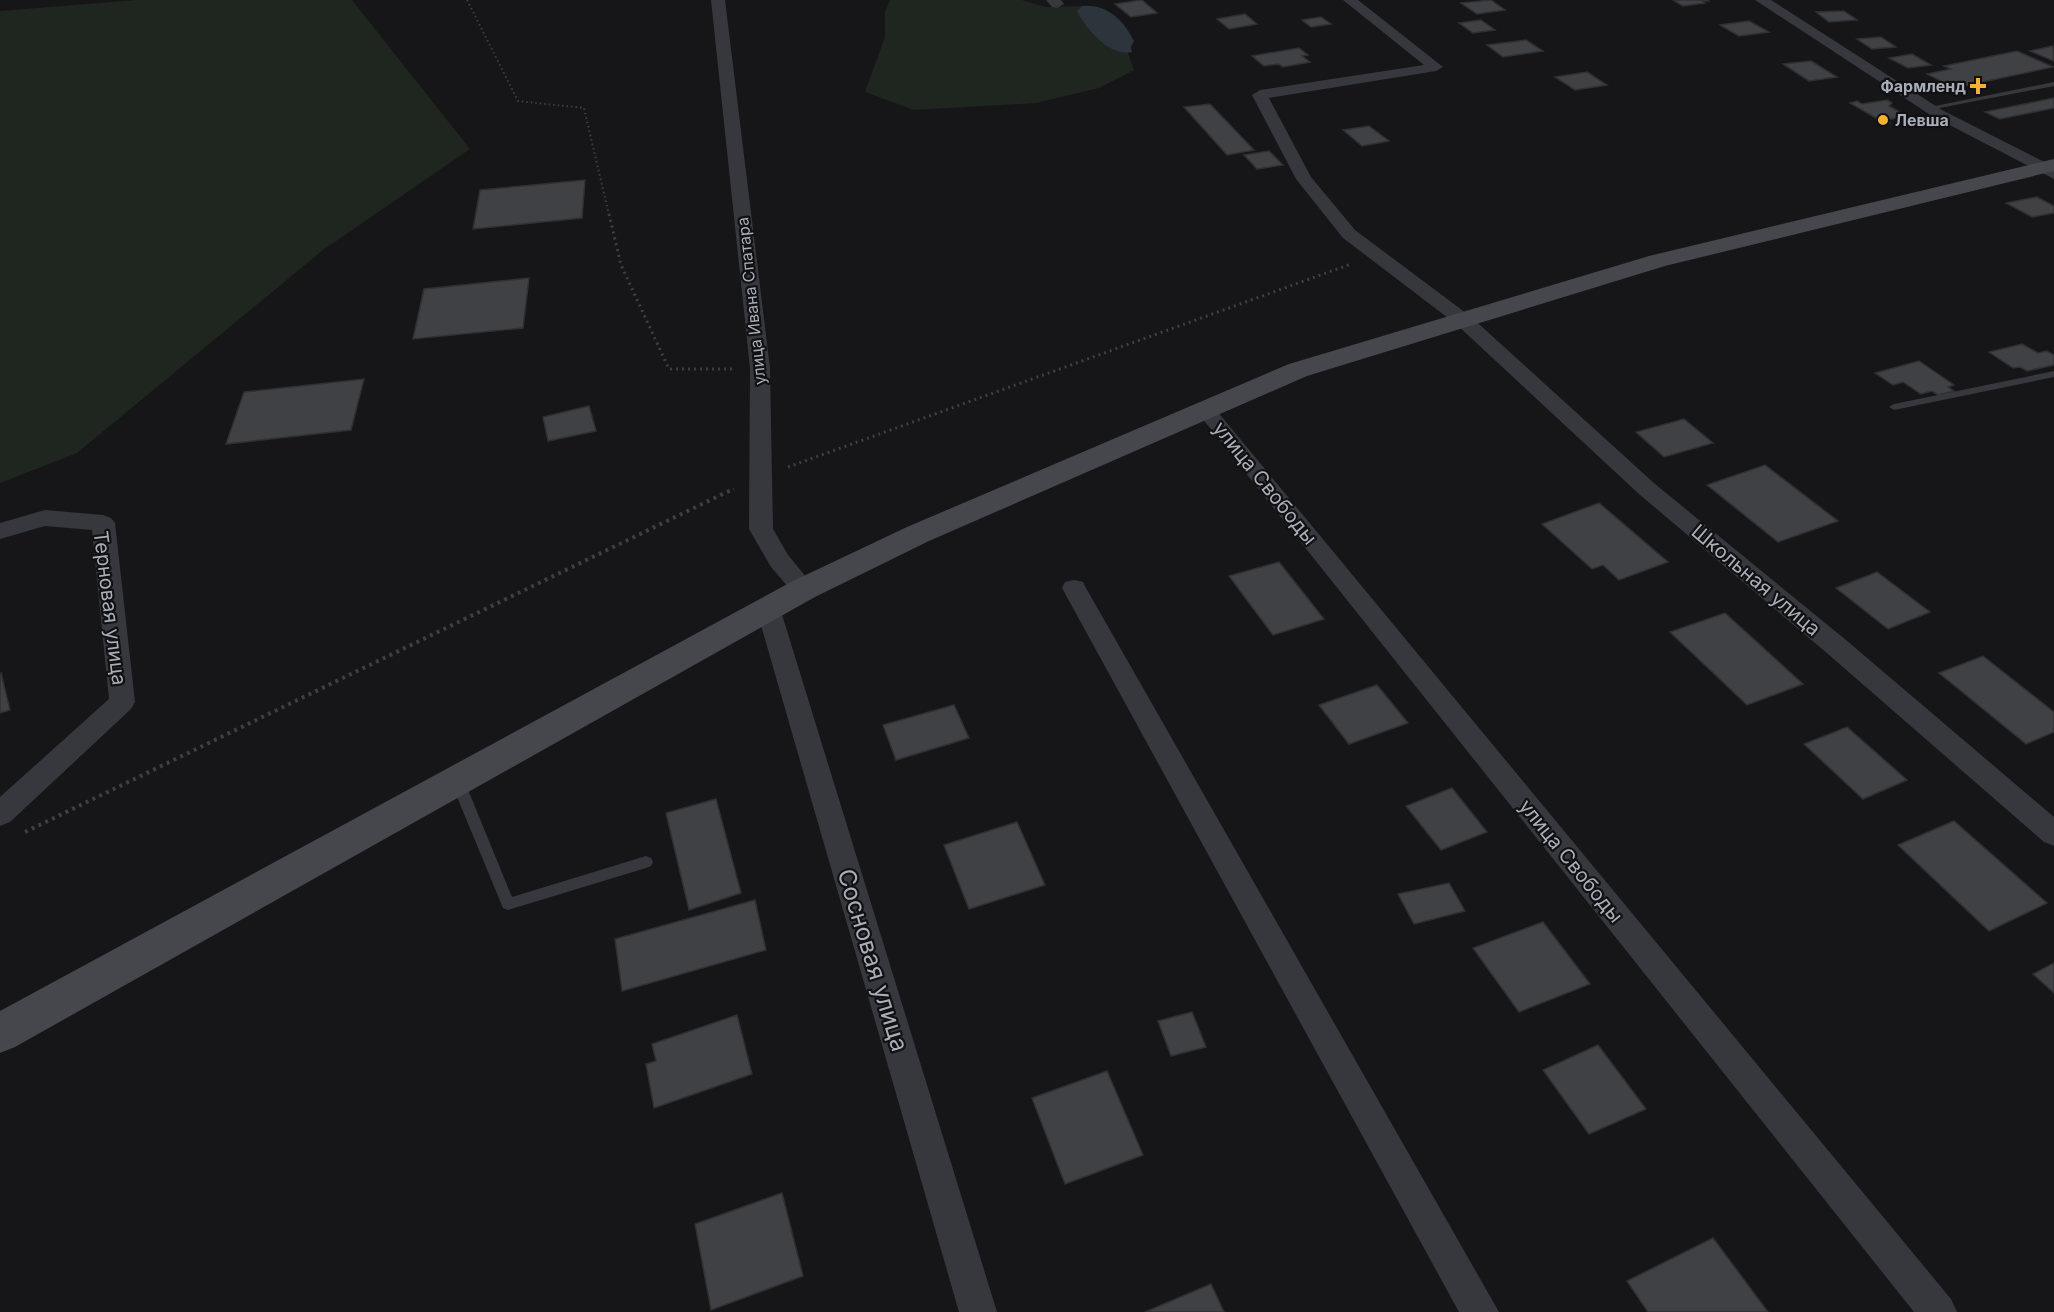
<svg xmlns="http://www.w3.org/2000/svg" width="2054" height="1312" viewBox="0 0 2054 1312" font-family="Inter,sans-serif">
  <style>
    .green { fill: #1e261f }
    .water { fill: #2c353c }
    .building { fill: #404145; stroke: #303034; stroke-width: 1.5 }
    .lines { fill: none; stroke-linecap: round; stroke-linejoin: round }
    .path-far2 { stroke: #3d3f44; stroke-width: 2; stroke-dasharray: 1.5 3; stroke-linecap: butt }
    .path-far1 { stroke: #3d3f44; stroke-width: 3; stroke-dasharray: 2 4; stroke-linecap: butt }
    .path { stroke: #3d3f44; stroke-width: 4; stroke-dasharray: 3 4.5; stroke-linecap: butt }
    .lane { fill: #37383d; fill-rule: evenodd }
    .street { fill: #37383d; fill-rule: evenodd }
    .secondary { fill: #45474d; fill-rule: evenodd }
    .poi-dot { fill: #f2b134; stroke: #111113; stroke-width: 2 }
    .labels { text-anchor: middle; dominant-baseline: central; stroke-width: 4.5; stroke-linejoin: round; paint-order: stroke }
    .far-poi-label { font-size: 16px; font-weight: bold; fill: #a8adb8; stroke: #111113; text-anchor: end }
    .far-street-label { font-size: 16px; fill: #a8adb8; stroke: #111113 }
    .street-label { font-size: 20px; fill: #a8adb8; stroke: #111113 }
    .near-street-label { font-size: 24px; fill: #a8adb8; stroke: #111113 }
  </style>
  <rect width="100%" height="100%" fill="#161618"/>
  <!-- green -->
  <g class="green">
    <path d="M137,0H352L470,149L323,250L77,453L0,483V11Z"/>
    <path d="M890,0H1022L1045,7L1082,6L1077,11L1122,53H1128L1134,70L1099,88L1036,103L914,110L865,92L885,37V12Z"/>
  </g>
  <!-- water -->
  <path class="water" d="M1082,6C1108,4 1124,21 1134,41L1131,47L1132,52C1111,58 1085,28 1077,11Z"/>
  <!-- building -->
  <g class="building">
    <path d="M1142,0L1157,13L1131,17L1115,4Z"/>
    <path d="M1491,0L1505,10L1477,14L1461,3Z"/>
    <path d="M1673,0H1708L1709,1H1702L1705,3L1683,6Z"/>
    <path d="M1844,11L1857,20L1829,22L1816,12Z"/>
    <path d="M1245,14L1257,24L1229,29L1217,19Z"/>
    <path d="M1321,17L1331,24L1311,27L1302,20Z"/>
    <path d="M1481,20L1495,30L1473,33L1459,23Z"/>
    <path d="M1749,21L1769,32L1739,36L1720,25Z"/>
    <path d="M1881,37L1896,47L1872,49L1857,39Z"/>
    <path d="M1526,40L1543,51L1503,57L1487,45Z"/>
    <path d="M2053,46L2054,61L2030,51Z"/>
    <path d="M1299,48L1308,55L1302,56L1310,62L1283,67L1278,64L1264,66L1252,56Z"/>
    <path d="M2017,51L2053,67L1955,88L1927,74L1951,69L1944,66Z"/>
    <path d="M1912,54L1931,65L1908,68L1889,58Z"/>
    <path d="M1811,61L1837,77L1809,81L1783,64Z"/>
    <path d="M1587,72L1607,85L1575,90L1555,77Z"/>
    <path d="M2054,98V108L2000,119L1985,112Z"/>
    <path d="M1887,100L1892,103L1889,106L1907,116L1886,120L1890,123L1886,124L1850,103L1857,101L1862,104Z"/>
    <path d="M1210,104L1254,150L1227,155L1184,107Z"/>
    <path d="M1369,126L1389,141L1362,146L1343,130Z"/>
    <path d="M1269,151L1283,165L1257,169L1244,155Z"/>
    <path d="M585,180L582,218L473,229L480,190Z"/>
    <path d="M2037,197L2054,206V213L2032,217L2006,203Z"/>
    <path d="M529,278L523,328L413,339L424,289Z"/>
    <path d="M2022,344L2038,353L2047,351L2054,355V365L2027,371L2020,367L2013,368L1989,352Z"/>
    <path d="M1919,361L1954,385L1948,387L1954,391L1938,395L1932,391L1921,394L1903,382L1893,385L1875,373Z"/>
    <path d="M364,379L351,430L226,444L244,392Z"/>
    <path d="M589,406L596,431L548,441L543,417Z"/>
    <path d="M1684,419L1713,443L1664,457L1636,432Z"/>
    <path d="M1765,465L1838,521L1778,542L1707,485Z"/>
    <path d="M1599,503L1668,562L1619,580L1603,565L1592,569L1542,524Z"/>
    <path d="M1279,562L1324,619L1273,635L1229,576Z"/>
    <path d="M1877,572L1930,612L1888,629L1836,588Z"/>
    <path d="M1725,613L1803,684L1747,705L1670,632Z"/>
    <path d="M1983,656L2054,712V732L2026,744L1939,673Z"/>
    <path d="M1,673L10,710L0,713V674Z"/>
    <path d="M1377,685L1408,723L1349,744L1319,705Z"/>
    <path d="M954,705L969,738L896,760L883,725Z"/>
    <path d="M1847,727L1907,780L1863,799L1804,744Z"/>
    <path d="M1452,788L1487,832L1441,850L1406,806Z"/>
    <path d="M716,799L741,893L689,910L666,813Z"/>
    <path d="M1954,821L2047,903L1989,931L1898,845Z"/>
    <path d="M1017,822L1045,885L969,909L944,845Z"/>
    <path d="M1449,883L1465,911L1414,924L1398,894Z"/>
    <path d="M755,900L766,950L622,991L615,939Z"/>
    <path d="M1543,922L1590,984L1519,1012L1473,948Z"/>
    <path d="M2054,963V993L2033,974Z"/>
    <path d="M1192,1012L1206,1047L1171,1056L1158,1021Z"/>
    <path d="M737,1015L752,1074L654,1108L646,1064L656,1061L652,1044Z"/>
    <path d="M1598,1045L1646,1109L1589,1134L1543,1070Z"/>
    <path d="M1107,1071L1143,1155L1065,1184L1032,1098Z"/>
    <path d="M782,1193L803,1276L711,1310L695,1224Z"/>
    <path d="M1713,1238L1768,1312H1648L1627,1281Z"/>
    <path d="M1211,1284L1224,1312H1145Z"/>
  </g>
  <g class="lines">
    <!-- path-far2 -->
    <path class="path-far2" d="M467,0L518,101L584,108L609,215"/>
    <!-- path-far1 -->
    <g class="path-far1">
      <path d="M609,214L621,265L669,369H735"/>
      <path d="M788,467L1351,264"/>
      <path d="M728,492L734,489"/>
    </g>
    <!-- path -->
    <path class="path" d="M25,832L731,490"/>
    <!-- lane -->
    <g class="lane">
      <path d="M2054,82V86L1929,110L1925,108Z"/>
      <path d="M2054,371V377L1894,410L1889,407L1894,404Z"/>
      <path d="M457,775L462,776L464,780L512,897L646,856L651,858L653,862L651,866L646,868L508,910L503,908L450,780L452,776Z"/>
    </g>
    <!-- street -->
    <g class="street">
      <path d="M711,0H725L770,368L773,529L788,555L816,589L813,595L804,597L795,595L771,567L749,529L750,368Z"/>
      <path d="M1046,0H1061L1064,4L1057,8L1052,7Z"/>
      <path d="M1343,0H1358L1443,67L1436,71L1269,98L1311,177L1355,230L1470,316L1655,484L1846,640L2054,817V846L2044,842L1828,654L1639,494L1456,324L1343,238L1296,179L1252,95L1260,90L1424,65Z"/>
      <path d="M1755,0H1771L1942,110L2054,167V179L1932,116Z"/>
      <path d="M1205,403L1212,405L1951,1299L1957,1312H1914L1198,413L1195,409L1198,405Z"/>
      <path d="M45,510L103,515L111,518L115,523L135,702L131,709L10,822L0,826V797L109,699L92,530L45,526L0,539V523Z"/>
      <path d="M1074,580L1083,582L1086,588L1499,1312H1459L1062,588L1065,582Z"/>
      <path d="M768,599L777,602L780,608L997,1312H959L756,608L759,602Z"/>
    </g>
    <!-- secondary -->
    <path class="secondary" d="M2054,159V171L1665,266L1307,376L929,541L815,597L15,1047L0,1053V1011L793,581L907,527L1289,364L1649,256Z"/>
  </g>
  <!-- markers -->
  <g class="poi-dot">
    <path d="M1975 77h6v6h6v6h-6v6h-6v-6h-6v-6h6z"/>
    <circle cx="1883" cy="120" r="6"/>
  </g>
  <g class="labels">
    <!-- far-poi labels -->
    <g class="far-poi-label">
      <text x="1966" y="86">Фармленд</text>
      <text x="1895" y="120" text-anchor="start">Левша</text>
    </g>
    <!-- far-street labels -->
    <g class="far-street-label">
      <text transform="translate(751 301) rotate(-96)">улица Ивана Спатара</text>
    </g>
    <!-- street labels -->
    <g class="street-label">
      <text transform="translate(1265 483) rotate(51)">улица Свободы</text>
      <text transform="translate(1756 580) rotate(40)">Школьная улица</text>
      <text transform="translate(110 608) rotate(83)">Терновая улица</text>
      <text transform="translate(1571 861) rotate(51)">улица Свободы</text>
    </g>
    <!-- near-street labels -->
    <g class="near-street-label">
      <text transform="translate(873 960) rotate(73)">Сосновая улица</text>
    </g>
  </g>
</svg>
